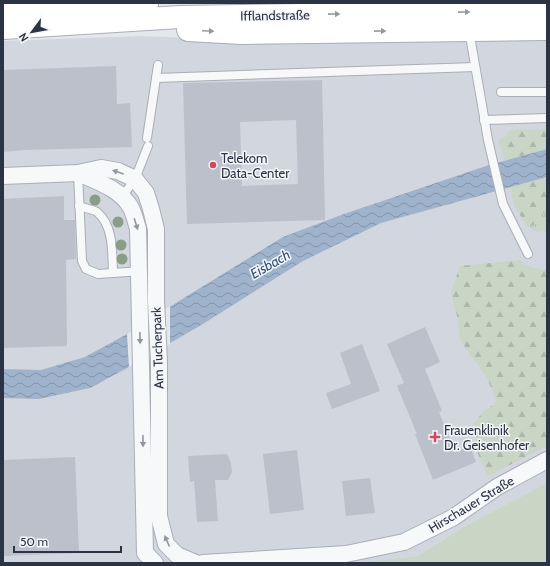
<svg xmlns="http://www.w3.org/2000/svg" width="550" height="566" viewBox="0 0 550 566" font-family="Cabin,sans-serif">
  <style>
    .built { fill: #d2d6de }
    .grass { fill: url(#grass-tufts) }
    .forest { fill: url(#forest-firs) }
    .park { fill: #c9d6c5 }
    .water { fill: url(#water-waves) }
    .pier { fill: #e4e7ec }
    .building { fill: #bbc0ca; fill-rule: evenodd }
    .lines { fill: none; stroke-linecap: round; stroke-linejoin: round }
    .lane-casing { stroke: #a9aeb7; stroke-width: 10 }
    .street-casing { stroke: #a9aeb7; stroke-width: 18 }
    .secondary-casing { stroke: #a9aeb7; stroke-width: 24 }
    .lane { stroke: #f7f8fa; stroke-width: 8 }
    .street { stroke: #f7f8fa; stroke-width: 16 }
    .secondary { stroke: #fff; stroke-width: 22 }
    .tree { fill: #899d89 }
    .oneway { fill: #959aa2 }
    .oneway2 { fill: #9196a0 }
    .poi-dot { fill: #d1495b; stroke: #f4f6f9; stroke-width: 1.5 }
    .labels { text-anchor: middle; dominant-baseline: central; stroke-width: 3; stroke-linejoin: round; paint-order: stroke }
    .street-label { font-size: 13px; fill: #2b3445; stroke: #f4f6f9 }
    .poi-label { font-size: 13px; fill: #2b3445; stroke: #f4f6f9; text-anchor: start }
    .water-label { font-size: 14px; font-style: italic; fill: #34527a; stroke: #f4f6f9 }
  </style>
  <defs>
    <pattern id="grass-tufts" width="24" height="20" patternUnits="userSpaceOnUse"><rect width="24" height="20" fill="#c9d6c5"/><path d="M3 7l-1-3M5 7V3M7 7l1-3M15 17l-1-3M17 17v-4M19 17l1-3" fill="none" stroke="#adb8ab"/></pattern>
    <pattern id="forest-firs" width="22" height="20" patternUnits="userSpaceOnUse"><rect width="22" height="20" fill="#c9d6c5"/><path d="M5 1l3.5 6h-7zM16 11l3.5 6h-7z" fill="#adb8ab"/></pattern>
    <pattern id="water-waves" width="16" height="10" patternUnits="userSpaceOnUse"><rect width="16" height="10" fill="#9fb4cc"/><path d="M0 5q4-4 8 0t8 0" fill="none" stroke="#8293a7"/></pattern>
  </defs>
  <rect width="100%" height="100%" fill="#e4e7ec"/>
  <!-- built -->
  <path class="built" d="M142,36L237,40L547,38V483L467,525L417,556L351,563H3V41Z"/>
  <!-- grass -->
  <path class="grass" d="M547,210V231L537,232L526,225H534L536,213H544Z"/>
  <!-- forest -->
  <g class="forest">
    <path d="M547,129V149L505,160L498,140L506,137L509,130Z"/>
    <path d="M547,177V210L544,213L536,214L534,225H526L514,205L510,188Z"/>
    <path d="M520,260L530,267L547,270V446L488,476L478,454L474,423L482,413L497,402L487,378L460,340L458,320L451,292L460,266Z"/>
  </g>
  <!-- park -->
  <path class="park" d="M547,483V563H351L417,556L467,525Z"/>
  <!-- water -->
  <path class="water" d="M547,149V177L381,223L303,261L203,324L129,367L90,388L39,399L3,398V369L41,370L85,357L127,334L187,296L283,237L341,215L486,166Z"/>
  <!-- pier -->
  <path class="pier" d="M170,306V344L129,367L127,334Z"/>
  <!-- building -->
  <g class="building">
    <path d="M116,66L117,104L130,103L132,147L25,150L3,152V70Z"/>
    <path d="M322,80L325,220L187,224L183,83ZM296,120L298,184L242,186L240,122Z"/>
    <path d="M64,196V220H75L76,259L66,260L67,346L3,348V199Z"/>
    <path d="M425,327L440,362L425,369L442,411L439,412L455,452L470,446L476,462L433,480L415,434H417L397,386L404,383L387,344Z"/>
    <path d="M362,344L380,391L332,409L326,393L351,384L340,353Z"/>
    <path d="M297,450L304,510L270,514L263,454Z"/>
    <path d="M227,454L231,463L232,472L228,480H215L218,521L197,522L194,481L190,482L188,456Z"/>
    <path d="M75,457L79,553L3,556V460Z"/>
    <path d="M370,478L375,513L346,516L342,481Z"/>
  </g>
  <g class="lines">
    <!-- lane casing -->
    <g class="lane-casing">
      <g id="lane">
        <path d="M469,30L488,140L503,204L528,254"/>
        <path d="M156,78L475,67"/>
        <path d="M501,92H547"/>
        <path d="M484,120L547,118"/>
        <path d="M147,138L158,65"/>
        <path d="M78,173L82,261L86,269L98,274L142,271"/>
        <path d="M122,197L135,179L148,146"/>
        <path d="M79,206C84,208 93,209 97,212C114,226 112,253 113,273"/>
      </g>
    </g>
    <!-- street casing -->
    <g class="street-casing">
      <g id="street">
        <path d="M78,173C96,181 121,189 131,208C134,214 136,222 138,229L145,553L155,563"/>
        <path d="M3,176L78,173L101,168L118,171L135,179L146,193L151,209L156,229V301L159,362V516L166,544L177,555L196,563"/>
        <path d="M203,563L346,554L404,542L454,517L497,487L547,460"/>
      </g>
    </g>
    <!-- secondary casing -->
    <g class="secondary-casing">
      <g id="secondary">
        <path d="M3,9L147,5"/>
        <path d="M3,28L180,17L547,11"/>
        <path d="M188,30L242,33L547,29"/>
      </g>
    </g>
    <!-- lane -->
    <use href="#lane" class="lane"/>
    <!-- street -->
    <use href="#street" class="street"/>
    <!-- secondary -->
    <use href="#secondary" class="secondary"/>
  </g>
  <!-- trees -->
  <g class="tree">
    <circle cx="95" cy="200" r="5.5"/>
    <circle cx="118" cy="222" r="5.5"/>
    <circle cx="121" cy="245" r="5.5"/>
    <circle cx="122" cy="259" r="5.5"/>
  </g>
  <!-- one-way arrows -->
  <defs><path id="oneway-solid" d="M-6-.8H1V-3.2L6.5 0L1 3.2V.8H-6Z"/></defs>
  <g class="oneway">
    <use href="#oneway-solid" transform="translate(464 12) rotate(-1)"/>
    <use href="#oneway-solid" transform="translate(334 14) rotate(-1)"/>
    <use href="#oneway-solid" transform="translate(208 31) rotate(2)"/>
    <use href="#oneway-solid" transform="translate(380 31) rotate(-1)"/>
  </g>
  <g class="oneway2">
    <use href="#oneway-solid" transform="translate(118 172) rotate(-161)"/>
    <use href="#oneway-solid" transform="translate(136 224) rotate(72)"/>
    <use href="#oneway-solid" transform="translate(140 338) rotate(89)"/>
    <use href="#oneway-solid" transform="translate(143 441) rotate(89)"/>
    <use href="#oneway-solid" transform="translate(167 541) rotate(-114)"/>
  </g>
  <!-- markers -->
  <g class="poi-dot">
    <circle cx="213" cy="165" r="4"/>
    <path d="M433 431h4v4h4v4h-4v4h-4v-4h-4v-4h4z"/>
  </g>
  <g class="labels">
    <!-- street labels -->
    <g class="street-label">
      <text transform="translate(275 15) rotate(-1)">Ifflandstraße</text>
      <text transform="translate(157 348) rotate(-92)">Am Tucherpark</text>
      <text transform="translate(471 504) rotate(-31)">Hirschauer Straße</text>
    </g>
    <!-- poi labels -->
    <g class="poi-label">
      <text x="221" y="158">Telekom<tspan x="221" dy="15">Data-Center</tspan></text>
      <text x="444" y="430">Frauenklinik<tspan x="444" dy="15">Dr. Geisenhofer</tspan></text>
    </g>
    <!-- water labels -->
    <g class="water-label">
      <text transform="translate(270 264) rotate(-30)">Eisbach</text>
    </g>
  </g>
  <!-- border -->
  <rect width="550" height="566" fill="none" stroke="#2b3445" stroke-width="8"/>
  <!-- north arrow -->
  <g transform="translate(32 32) rotate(238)" stroke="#f4f6f9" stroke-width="3" paint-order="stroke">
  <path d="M0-3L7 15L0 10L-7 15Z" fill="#2b3445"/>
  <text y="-6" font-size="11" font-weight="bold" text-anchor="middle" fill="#2b3445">N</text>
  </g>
  <!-- scale -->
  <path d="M14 546v6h107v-6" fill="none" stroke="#2b3445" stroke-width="2"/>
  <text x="20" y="546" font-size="12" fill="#2b3445" stroke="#f4f6f9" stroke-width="3" paint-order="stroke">50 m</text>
</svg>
